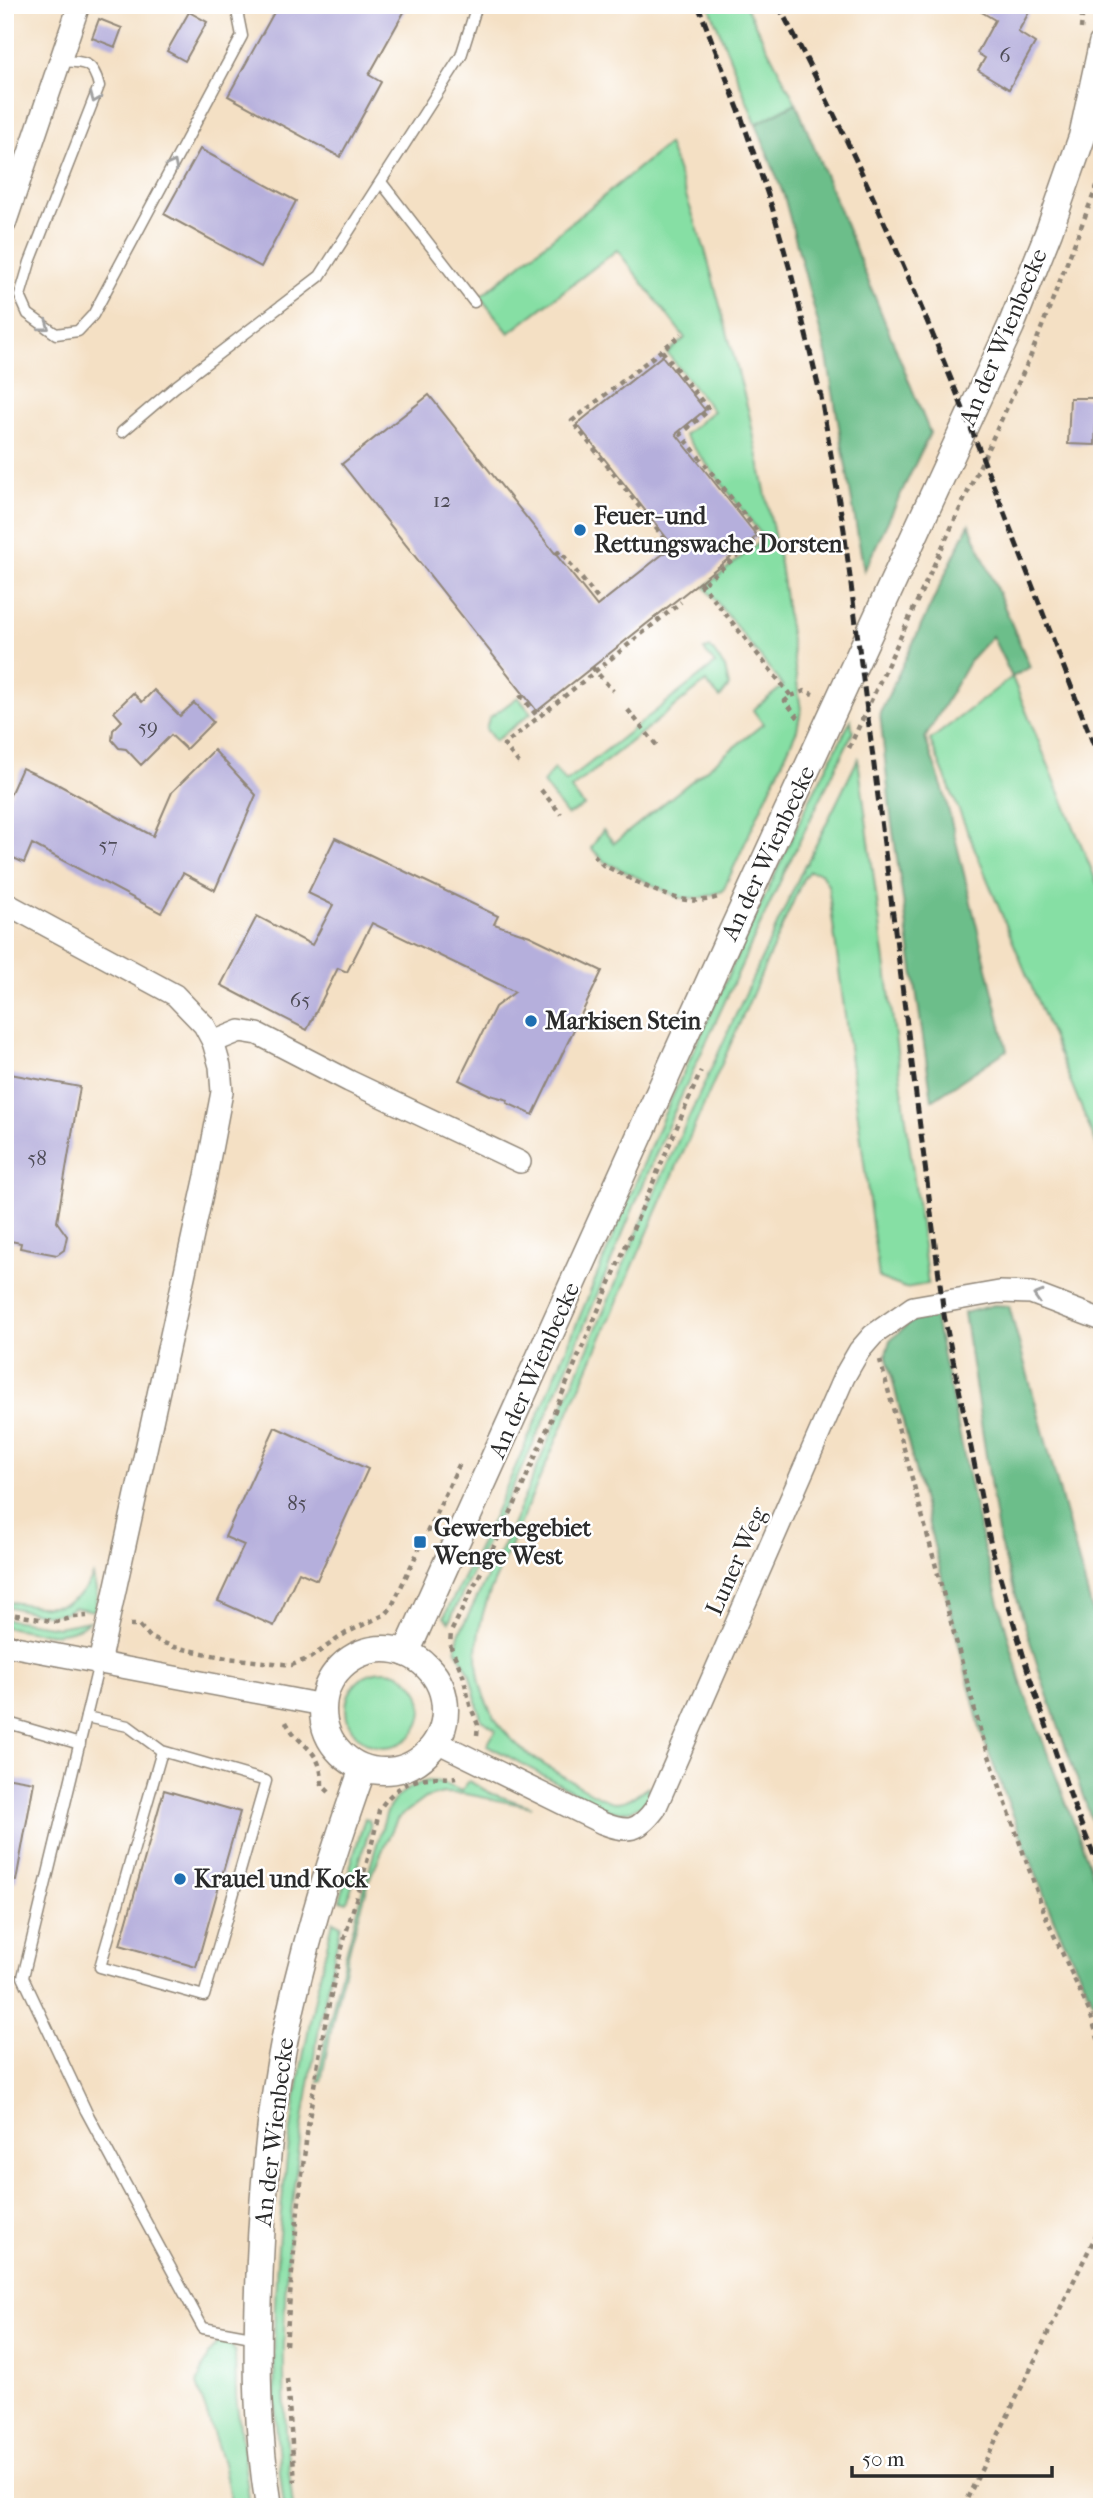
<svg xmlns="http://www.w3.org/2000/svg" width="1107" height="2512" viewBox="0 0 1107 2512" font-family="'IM FELL French Canon',serif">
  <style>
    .green { fill: #86dfa4; stroke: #588568; stroke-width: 2 }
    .forest { fill: #6cbe8a; stroke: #4c745a; stroke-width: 2 }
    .building { fill: #b5afdc }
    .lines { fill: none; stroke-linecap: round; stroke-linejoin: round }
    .service-casing { stroke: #908678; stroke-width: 13 }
    .minor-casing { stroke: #908678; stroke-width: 24 }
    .tertiary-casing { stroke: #908678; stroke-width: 29 }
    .path { stroke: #908678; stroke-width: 4.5; stroke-dasharray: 5 5; stroke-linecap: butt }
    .service { stroke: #fff; stroke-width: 10 }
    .minor { stroke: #fff; stroke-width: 21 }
    .tertiary { stroke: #fff; stroke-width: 26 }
    .rail { stroke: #2b2b2b; stroke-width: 5; stroke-dasharray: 10 5; stroke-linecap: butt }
    .oneway { stroke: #a0a0a0 }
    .poi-dot { fill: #1f6fb2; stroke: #fff; stroke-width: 2.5 }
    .labels { text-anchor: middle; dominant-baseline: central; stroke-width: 5; stroke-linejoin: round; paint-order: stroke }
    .number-label { font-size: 21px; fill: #4e4c57 }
    .street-label { font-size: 24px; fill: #2b2b2b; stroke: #fff }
    .poi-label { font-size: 24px; font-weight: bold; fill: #2b2b2b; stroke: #fff; text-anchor: start }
  </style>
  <rect width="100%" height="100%" fill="#fff"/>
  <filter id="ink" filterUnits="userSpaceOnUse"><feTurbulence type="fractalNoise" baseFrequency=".0143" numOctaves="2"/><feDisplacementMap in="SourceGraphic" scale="14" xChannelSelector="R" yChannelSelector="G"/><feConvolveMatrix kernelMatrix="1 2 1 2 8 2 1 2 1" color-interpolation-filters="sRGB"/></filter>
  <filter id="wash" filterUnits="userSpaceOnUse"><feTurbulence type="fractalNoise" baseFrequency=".00686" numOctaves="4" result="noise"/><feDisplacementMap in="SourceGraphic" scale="28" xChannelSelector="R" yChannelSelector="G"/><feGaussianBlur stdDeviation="1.57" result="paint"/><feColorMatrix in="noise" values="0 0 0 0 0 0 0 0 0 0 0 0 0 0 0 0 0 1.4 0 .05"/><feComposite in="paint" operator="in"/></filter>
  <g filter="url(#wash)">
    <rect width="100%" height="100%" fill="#f4e0c4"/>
    <!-- green -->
    <g class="green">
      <path d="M709,5H745L796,103L756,124Z"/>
      <path d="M668,144L705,250L749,413L780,564L801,710L797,730L723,891L701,898H680L605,862L591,848L603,830L614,843L763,724L753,710L783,686L705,587L764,538L684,435L713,411L667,353L685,338L617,250L509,333L480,297Z"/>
      <path d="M711,648L725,668L729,686L720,698L706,682L571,789L584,806L567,815L543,783L554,768L566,782L715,664L704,650Z"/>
      <path d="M1012,677L1102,895V1158L930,740Z"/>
      <path d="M518,697L531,713L495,741L486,729L489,718Z"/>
      <path d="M851,720L853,732L783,875L669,1123L548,1412L449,1622L444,1617L491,1522L542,1407L663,1117L808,803Z"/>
      <path d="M858,759L928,1284L905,1288L879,1278L828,885L821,873L809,871L803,879L492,1587C475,1629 469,1676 494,1717C500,1727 513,1741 522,1749C533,1759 603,1802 615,1802C628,1802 637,1795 648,1787L652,1795C642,1808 626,1814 609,1811L487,1745L496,1730L481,1719L469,1672L456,1649L459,1634L508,1535L656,1189L805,864L806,865Z"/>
      <path d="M93,1576L97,1595L94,1611L74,1607C57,1622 26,1610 5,1606V1601C41,1607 74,1616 93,1576Z"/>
      <path d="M5,1619L58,1627L89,1621C65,1642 34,1631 5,1627Z"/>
      <circle cx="384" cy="1709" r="38"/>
      <path d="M428,1781L440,1782L461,1791L469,1781L490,1793L532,1807L466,1794L443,1793L425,1798L397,1819L371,1875L351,1943L336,2005L321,2082H318C333,1991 359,1903 386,1814C393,1796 410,1785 428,1781Z"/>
      <path d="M365,1818L369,1820L370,1827L347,1902L340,1900Z"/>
      <path d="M333,1921L341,1925C297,2116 268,2311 293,2507H284C258,2312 285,2111 333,1921Z"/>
      <path d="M219,2341L230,2343L235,2353L236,2397L250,2507H232L223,2463L197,2384L209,2353Z"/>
    </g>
    <!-- forest -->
    <g class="forest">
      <path d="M796,103L930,433L864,571L827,357L784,196L756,124Z"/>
      <path d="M969,524L1030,667L1012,677L992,636L970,660L925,738L944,792L1007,1050L932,1100L891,817L880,713Z"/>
      <path d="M994,1305L1009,1306L1102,1647V1850L1042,1680L999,1540L964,1313Z"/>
      <path d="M922,1313L934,1314L983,1545L1022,1686L1102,1898V2026L1096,2007L1054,1920L981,1733L886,1354L890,1340Z"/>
    </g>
    <g id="blocks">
      <!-- building -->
      <g class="building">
        <path d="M278,5H408L369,75L381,82L340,157L228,96Z"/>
        <path d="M970,5H1033L1018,32L1035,43L1009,89L978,70L985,58L977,53L995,20Z"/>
        <path d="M189,12L207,22L185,61L167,51Z"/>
        <path d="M99,19L122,28L115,47L92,38Z"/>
        <path d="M200,149L296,201L261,267L164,214Z"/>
        <path d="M662,356L705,410L676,434L757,536L537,711L342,464L429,395L597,606L673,546L577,424Z"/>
        <path d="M1070,398H1102V422H1096L1095,445L1068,444Z"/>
        <path d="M154,690L180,716L194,703L213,722L186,749L171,735L141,765L126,749L119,748L112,740L113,730L122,721L114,712L133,693L142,702Z"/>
        <path d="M214,750L256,795L215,890L183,873L161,913L32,844L24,863L5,854V806L22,768L59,785L153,836L172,792Z"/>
        <path d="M335,838L498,916L494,924L530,936L602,971L533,1115L507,1103L508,1100L490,1095L459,1080L495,1007L515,992L372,923L347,972L338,968L307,1030L221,985L257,916L312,945L333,905L308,893Z"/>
        <path d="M5,1073L80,1087L57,1222L67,1236L64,1250L57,1255L20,1248L21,1243L5,1240Z"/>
        <path d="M275,1427L368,1469L317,1580L299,1572L274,1626L218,1601L244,1545L225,1537Z"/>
        <path d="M5,1777L34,1782L16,1881L5,1880Z"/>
        <path d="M164,1790L240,1812L196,1967L120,1945Z"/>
      </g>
    </g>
  </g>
  <g filter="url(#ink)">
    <use href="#blocks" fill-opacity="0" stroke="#908678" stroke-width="2"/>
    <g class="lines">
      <!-- service casing -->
      <g class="service-casing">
        <g id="service">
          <path d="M125,5H133"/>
          <path d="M59,61C83,62 93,60 99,86L30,262L20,296L28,314L56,334L78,331L93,315L242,36L237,11L227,5"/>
          <path d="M381,182L474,302"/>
          <path d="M122,432L175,387L320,276L461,56L477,5"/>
          <path d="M99,1663L23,1977L86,2111L203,2328L257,2338"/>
          <path d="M86,1717L128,1726L162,1751L266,1781L204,1996L100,1967L162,1751"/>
          <path d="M5,1722L80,1744"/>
        </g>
      </g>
      <!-- minor casing -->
      <g class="minor-casing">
        <g id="minor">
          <path d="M5,224L79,5"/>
          <path d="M5,903L175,995L204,1025L213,1042L220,1066L222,1092L206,1176L99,1663"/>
          <path d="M213,1042L240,1031L258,1034L349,1081L520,1162"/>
          <path d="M5,1645L323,1705"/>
          <path d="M437,1742L602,1823C628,1833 638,1832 655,1809L844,1377L859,1351L873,1335L913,1307L999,1292L1031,1293L1102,1320"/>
        </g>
      </g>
      <!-- tertiary casing -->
      <g class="tertiary-casing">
        <g id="tertiary">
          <circle cx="384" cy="1710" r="61"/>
          <path d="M406,1653L728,940L1011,326L1049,231L1082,137L1102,44"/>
          <path d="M269,2507C257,2431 256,2367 259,2290C261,2214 267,2139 280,2064C298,1962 329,1864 363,1768"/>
        </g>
      </g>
      <!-- path -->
      <g class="path">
        <path d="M1081,29L1083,5"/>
        <path d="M662,351L709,410L681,434L761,536L699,587"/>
        <path d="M671,547L572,421L682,334"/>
        <path d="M556,554L560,551L601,603"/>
        <path d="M700,582L791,696L785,701L800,720"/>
        <path d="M592,667L613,691"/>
        <path d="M520,695L538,717"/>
        <path d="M791,696L805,691L813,694"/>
        <path d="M628,710L658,747"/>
        <path d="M849,748L1029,360L1102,173"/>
        <path d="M519,763L504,745L681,602"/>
        <path d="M541,790L561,814"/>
        <path d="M594,855L603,865C638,881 679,911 718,897"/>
        <path d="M880,1360L981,1733L1047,1920L1090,2013L1102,2051"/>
        <path d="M5,1613L57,1622L74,1617L87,1616"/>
        <path d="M130,1625H139L151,1638L174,1647L227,1658L292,1665L310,1658L346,1633L386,1614L391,1608L460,1463"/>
        <path d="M286,1722C300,1749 322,1747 322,1785L329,1792"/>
        <path d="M477,1735L478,1725L470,1705L463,1675L450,1645L451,1632L514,1506L701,1071"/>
        <path d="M286,2345C296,2218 308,2089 338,1964C350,1913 370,1862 379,1810C391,1791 407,1780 429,1778C439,1776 446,1779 456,1777"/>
        <path d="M287,2379L295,2482"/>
        <path d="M963,2507L1102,2223"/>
      </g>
      <!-- service -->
      <use href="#service" class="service"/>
      <!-- minor -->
      <use href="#minor" class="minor"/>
      <!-- tertiary -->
      <use href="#tertiary" class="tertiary"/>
      <!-- rail -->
      <g class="rail">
        <path d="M698,5L741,116L772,207L792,277L821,397L844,530L944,1315L991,1546L1030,1678L1075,1809L1102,1876"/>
        <path d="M778,5C909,248 1002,510 1102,766"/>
      </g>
    </g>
    <!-- one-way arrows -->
    <defs><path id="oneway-chevron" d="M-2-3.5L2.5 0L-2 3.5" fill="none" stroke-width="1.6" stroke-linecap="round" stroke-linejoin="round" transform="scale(1.75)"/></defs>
    <g class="oneway">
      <use href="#oneway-chevron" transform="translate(95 98) rotate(112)"/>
      <use href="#oneway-chevron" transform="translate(173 165) rotate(-62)"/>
      <use href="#oneway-chevron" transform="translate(45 326) rotate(36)"/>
      <use href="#oneway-chevron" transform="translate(1038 1296) rotate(-163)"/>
    </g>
  </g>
  <!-- markers -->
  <g class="poi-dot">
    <circle cx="580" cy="530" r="7"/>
    <circle cx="531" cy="1021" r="7"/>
    <rect x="413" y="1535" width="14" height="14" rx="3.5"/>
    <circle cx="180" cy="1879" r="7"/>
  </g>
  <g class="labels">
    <!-- number labels -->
    <g class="number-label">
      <text x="1005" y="55">6</text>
      <text x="442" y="500">12</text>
      <text x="148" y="727">59</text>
      <text x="108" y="845">57</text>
      <text x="300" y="1000">65</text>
      <text x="37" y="1158">58</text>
      <text x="297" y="1503">85</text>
    </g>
    <!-- street labels -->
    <g class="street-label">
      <text transform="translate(1003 337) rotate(-67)">An der Wienbecke</text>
      <text transform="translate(768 853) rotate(-65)">An der Wienbecke</text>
      <text transform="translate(534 1370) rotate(-66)">An der Wienbecke</text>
      <text transform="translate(736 1561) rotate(-66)">Luner Weg</text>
      <text transform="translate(274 2132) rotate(-83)">An der Wienbecke</text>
    </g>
    <!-- poi labels -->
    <g class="poi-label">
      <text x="594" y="516">Feuer- und<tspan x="594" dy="28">Rettungswache Dorsten</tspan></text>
      <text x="545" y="1021">Markisen Stein</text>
      <text x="434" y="1528">Gewerbegebiet<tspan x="434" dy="28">Wenge West</tspan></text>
      <text x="194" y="1879">Krauel und Kock</text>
    </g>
  </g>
  <!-- margin -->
  <rect width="1107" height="2512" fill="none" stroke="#fff" stroke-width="28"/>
  <!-- scale -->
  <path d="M852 2466v10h200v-10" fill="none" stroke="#2b2b2b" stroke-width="3.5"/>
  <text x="862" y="2466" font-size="21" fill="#2b2b2b" stroke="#ffffff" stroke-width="5" paint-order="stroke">50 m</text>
</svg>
